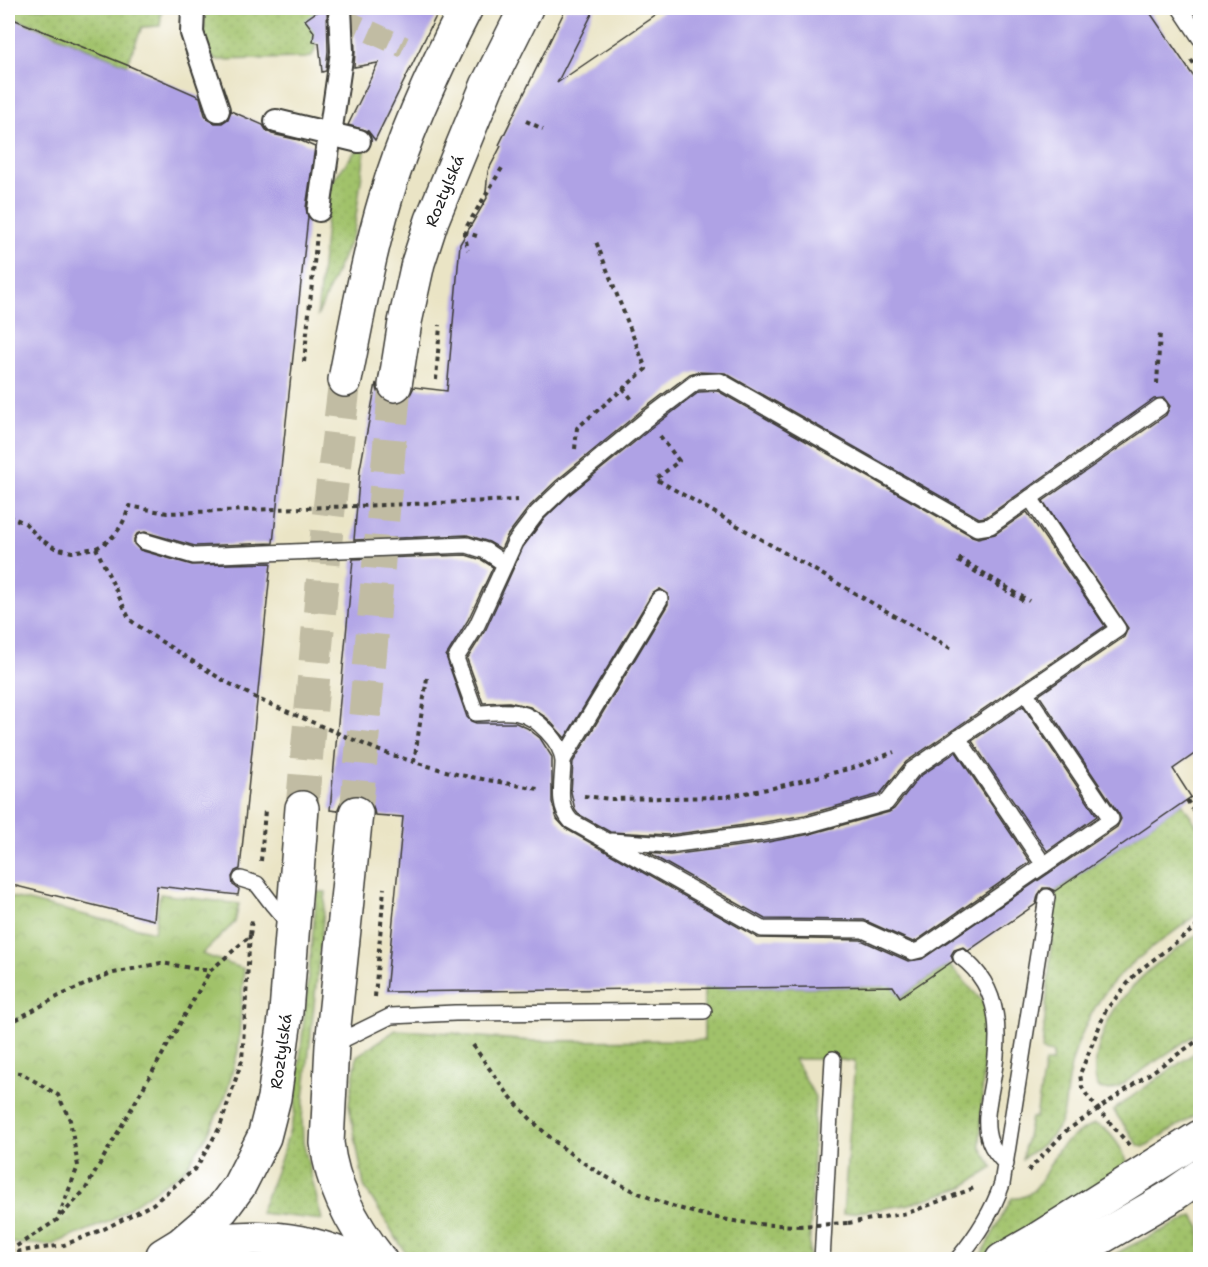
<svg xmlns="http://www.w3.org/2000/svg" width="1208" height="1267" viewBox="0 0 1208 1267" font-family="'Shantell Sans',sans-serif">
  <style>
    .grass { fill: url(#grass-dots); stroke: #5e6f44; stroke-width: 1.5 }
    .park { fill: url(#park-crowns); stroke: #5e6f44; stroke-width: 1.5 }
    .building { fill: #afa2e5 }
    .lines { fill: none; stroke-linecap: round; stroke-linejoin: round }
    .pedestrian-tunnel { stroke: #c1bca3; stroke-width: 22; stroke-dasharray: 22 11; stroke-linecap: butt }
    .secondary-tunnel { stroke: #c1bca3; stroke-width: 33; stroke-dasharray: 33 16; stroke-linecap: butt }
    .service-casing { stroke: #3b3a35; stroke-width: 18 }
    .pedestrian-casing { stroke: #3b3a35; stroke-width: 26 }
    .tertiary-casing { stroke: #3b3a35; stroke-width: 36 }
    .secondary-casing { stroke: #3b3a35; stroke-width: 36 }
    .path { stroke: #3b3a35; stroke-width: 4; stroke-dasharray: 4.5 4.5; stroke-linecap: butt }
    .service { stroke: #fff; stroke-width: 15 }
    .pedestrian { stroke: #fff; stroke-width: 22 }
    .tertiary { stroke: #fff; stroke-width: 33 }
    .secondary { stroke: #fff; stroke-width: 33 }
    .path-bridge { stroke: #3b3a35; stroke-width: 4; stroke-dasharray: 4.5 4.5; stroke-linecap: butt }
    .labels { text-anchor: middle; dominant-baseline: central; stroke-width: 4.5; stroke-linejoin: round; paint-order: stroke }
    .street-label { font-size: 16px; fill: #1c1c1c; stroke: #fff }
  </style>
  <defs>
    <pattern id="grass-dots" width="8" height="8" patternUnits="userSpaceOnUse" patternTransform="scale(1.5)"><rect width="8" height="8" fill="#a1c26b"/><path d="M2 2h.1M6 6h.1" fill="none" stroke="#8aa65c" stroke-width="1.8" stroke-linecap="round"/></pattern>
    <pattern id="park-crowns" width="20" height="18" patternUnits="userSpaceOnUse" patternTransform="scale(1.5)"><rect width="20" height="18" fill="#a1c26b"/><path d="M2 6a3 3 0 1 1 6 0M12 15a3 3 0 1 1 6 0" fill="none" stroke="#8aa65c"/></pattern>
  </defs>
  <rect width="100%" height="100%" fill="#fff"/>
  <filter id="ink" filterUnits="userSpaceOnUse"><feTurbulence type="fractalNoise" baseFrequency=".0167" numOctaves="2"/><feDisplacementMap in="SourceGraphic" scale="12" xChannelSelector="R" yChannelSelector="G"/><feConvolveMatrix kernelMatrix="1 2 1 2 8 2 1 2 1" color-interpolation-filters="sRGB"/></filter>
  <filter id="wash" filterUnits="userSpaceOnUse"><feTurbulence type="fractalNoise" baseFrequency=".008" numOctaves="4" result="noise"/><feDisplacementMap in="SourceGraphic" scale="24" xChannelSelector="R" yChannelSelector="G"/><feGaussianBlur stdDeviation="1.35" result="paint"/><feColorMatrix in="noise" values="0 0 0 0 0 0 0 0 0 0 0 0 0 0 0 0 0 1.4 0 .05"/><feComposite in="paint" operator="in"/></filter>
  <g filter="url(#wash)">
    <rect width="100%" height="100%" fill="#eae4c5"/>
    <!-- grass -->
    <g class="grass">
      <path d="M8,8H162L160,26L142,27L127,65L8,15Z"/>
      <path d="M205,8H318L315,50L312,56L306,58L216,60L208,54L203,43Z"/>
      <path d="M367,136L354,231L317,317L330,184Z"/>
      <path d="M1182,803L1200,830V912C1167,939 1128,960 1103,995C1087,1018 1074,1048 1069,1075C1065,1093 1067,1113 1057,1129C1048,1142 1035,1150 1022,1159L1031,1118L1036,1117L1045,1062H1052L1053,1053L1042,1051L1056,891Z"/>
      <path d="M317,892H326L302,1118L303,1142L322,1220L260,1213L280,1161L294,1117Z"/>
      <path d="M1200,933V1031L1118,1087C1084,1103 1096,1054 1102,1036C1106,1024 1114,1009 1122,999C1145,970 1170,953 1200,933Z"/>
      <path d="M949,965L986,1005L980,1146L993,1168L961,1188L906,1205L843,1214L855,1062L833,1059H794L815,1097L809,1259H412L406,1254L364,1186L349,1104L357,1056L396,1030L454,1033L468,1036L533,1041L704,1040V988L882,987L889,982L901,997Z"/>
      <path d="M1200,1049V1112L1144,1147L1139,1146L1113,1110Z"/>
      <path d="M1094,1124C1111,1127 1124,1153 1130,1168L979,1259L1012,1198C1039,1201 1046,1166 1059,1149C1068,1138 1082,1131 1094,1124Z"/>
      <path d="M1193,1216L1200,1228V1259H1106L1130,1246Z"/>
    </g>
    <!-- park -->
    <path class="park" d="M160,894L239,904L235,922L202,954L244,969L238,1051L226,1095L207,1136L184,1170L110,1221L51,1245L8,1243V896L154,932Z"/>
    <g id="blocks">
      <!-- building -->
      <g class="building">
        <path d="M322,8H327L328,51L326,71L322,72L319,43L313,42L314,32L305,20Z"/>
        <path d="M353,8H440L375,140L368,131L348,125L378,63L354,67L355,51Z"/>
        <path d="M566,8H595L557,83L667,8H1147L1200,86V750L1173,769L1191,797L1055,891L1049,888H1043L1038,895L1036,904L968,951L963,947L954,950L951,955L953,961L900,997L893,986L386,992L403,817L375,815L373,806L367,798L357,794L348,796L341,802L337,811L330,810L353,559L466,555L482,560L493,567L468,620L446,656L467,717L471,721L476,723H516L527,728L540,738L552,757V802L557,819L566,829L758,938L861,940L908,961L922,959L1117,827L1121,819L1119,814L1039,695L1124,637L1128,628L1043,501L1166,415L1170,406L1164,398L1154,399L986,517L979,518L725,373L696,372L690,374L641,411L556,481L529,507L507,536L501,549L489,542L467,535L354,540L360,469L376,383L378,392L383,399L393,404L401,403L409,397L414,387L447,391L460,244L487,198L486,192L488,171L501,146L499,145Z"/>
        <path d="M8,17L127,65L200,97L205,115L209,120L215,123H222L228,119L231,111L263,125L266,130L272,134L299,140L315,147L306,208L308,217L273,543L195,546L145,532L137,534L134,539V544L140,550L192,565L271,563L240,869L235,871L232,877L233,885L239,889L238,895L157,886L154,920L8,884Z"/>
        <path d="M718,391L972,536L978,538L995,534L1027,512L1105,626L906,762L880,794L805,815L760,823L669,835L610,832L578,814L575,810L571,792L573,762L668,604V594L660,589L652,594L565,738L547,718L530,707L509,702L483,703L467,659L486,629L523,547L544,519L569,495L653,427L699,392Z"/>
        <path d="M1023,706L1097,816L1047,851L972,741Z"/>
        <path d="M956,752L1030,862L916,941L913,942L864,920L765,919L648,853L670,855L763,843L810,834L889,812L894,809L919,777Z"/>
      </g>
    </g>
  </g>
  <g filter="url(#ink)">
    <use href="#blocks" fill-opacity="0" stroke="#3b3a35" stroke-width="1.5"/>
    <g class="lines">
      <!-- pedestrian-tunnel -->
      <path class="pedestrian-tunnel" d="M340,18L404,47"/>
      <!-- secondary-tunnel -->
      <g class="secondary-tunnel">
        <path d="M302,808L328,518L345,380"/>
        <path d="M356,813L395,385"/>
      </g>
      <!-- service casing -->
      <g class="service-casing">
        <g id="service">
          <path d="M1180,8L1200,38"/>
          <path d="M1030,498L1160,407"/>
          <path d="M143,541L194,556L467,545L486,551L505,564L477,625L456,658L476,713C489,713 505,710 518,713C536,716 563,743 563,762C563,781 556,805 571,821L762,929L863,930L912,952L920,950L1111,819L1025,692"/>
          <path d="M505,564L515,542L537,513L563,488L647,419L696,382L720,381L977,528L990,526L1030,498L1118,629L912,770L886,803L807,825L761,833L669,845L611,841"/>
          <path d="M958,738L1044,865"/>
          <path d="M564,758L660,599"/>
          <path d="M241,879L257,884L273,905L290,925"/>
          <path d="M961,957C1002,988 1001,1036 992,1083C989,1101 983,1123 990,1142C993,1150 1000,1158 1006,1164"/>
          <path d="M332,1045L391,1016L455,1013L704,1011"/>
          <path d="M822,1260L833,1059"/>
          <path d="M957,1260C977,1236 992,1213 1002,1184L1047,897"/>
        </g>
      </g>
      <!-- pedestrian casing -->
      <g class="pedestrian-casing">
        <g id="pedestrian">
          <path d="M193,8L192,33L218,110"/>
          <path d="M276,121L359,141"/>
          <path d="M319,210L342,52L340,8"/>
        </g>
      </g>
      <!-- tertiary casing -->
      <g class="tertiary-casing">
        <g id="tertiary">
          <path d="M1002,1260L1035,1241L1200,1137"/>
          <path d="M1062,1260L1167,1199L1200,1176"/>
        </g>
      </g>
      <!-- secondary casing -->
      <g class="secondary-casing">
        <g id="secondary">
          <path d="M345,380C357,319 368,257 386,197C405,132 435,68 466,8"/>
          <path id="s1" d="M395,385L405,322L418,263L432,220L487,86L526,8"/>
          <path d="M356,813L332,1045L327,1143C332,1186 353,1226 380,1260"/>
          <path d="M177,1251C234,1232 299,1234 354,1260"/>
          <path id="s2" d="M163,1255L181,1244L222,1209L239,1186L264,1137L274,1098L286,1012L302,808"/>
        </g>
      </g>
      <!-- path -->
      <g class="path">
        <path d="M1191,60L1200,75"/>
        <path d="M526,121L543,129"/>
        <path d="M467,226L502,168"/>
        <path d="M464,232L468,250"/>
        <path d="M464,232L477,236"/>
        <path d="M304,362L317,234"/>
        <path d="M436,380L440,325"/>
        <path d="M1157,384L1160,332"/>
        <path d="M623,388L634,402"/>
        <path d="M660,436L679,461L656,479L954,650"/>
        <path d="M575,449L577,428L646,369L595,239"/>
        <path d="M8,516L25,523L40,539L55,548L72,552L96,548L130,620L151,635L221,679L260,700L380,751L414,762"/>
        <path d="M96,548C114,540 124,525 129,506L167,513L518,500"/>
        <path d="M959,558L1029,601"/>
        <path d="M958,561L1027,603"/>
        <path d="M427,678L414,762L460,775L538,789"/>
        <path d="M584,796L610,799L724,797L773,788L856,767L894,752"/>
        <path d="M1187,800L1200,821"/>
        <path d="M261,861L265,810"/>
        <path d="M375,997L384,888"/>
        <path d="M8,1024L59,996L109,974L161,963L210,971L250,936L252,918"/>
        <path d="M473,1045C489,1068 504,1091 523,1111C582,1175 662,1212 748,1223C764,1225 781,1225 798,1226"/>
        <path d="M8,1072L21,1073L58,1095L70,1120L78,1166L59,1216"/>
        <path d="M1129,1145L1088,1097L1082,1087L1080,1074L1106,1010L1136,973L1200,924"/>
        <path d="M1028,1171L1066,1131L1200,1039"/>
        <path d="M848,1223L908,1213L974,1188"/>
        <path d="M1200,1240L1195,1243L1200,1252"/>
        <path d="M9,1251L57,1220L85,1190L210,971"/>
        <path d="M8,1253L64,1245L104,1229L153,1204L196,1168L220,1127L242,1060L250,933"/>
      </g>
      <!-- service -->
      <use href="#service" class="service"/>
      <!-- pedestrian -->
      <use href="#pedestrian" class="pedestrian"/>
      <!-- tertiary -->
      <use href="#tertiary" class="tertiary"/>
      <!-- secondary -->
      <use href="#secondary" class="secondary"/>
      <!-- path-bridge -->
      <path class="path-bridge" d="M798,1226L848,1223"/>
    </g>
  </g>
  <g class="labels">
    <!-- street labels -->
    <g class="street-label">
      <text stroke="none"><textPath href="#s1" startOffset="201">Roztylská</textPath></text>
      <text stroke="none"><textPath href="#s2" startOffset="246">Roztylská</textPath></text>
    </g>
  </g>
  <!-- margin -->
  <rect width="1208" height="1267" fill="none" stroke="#fff" stroke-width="30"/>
</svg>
